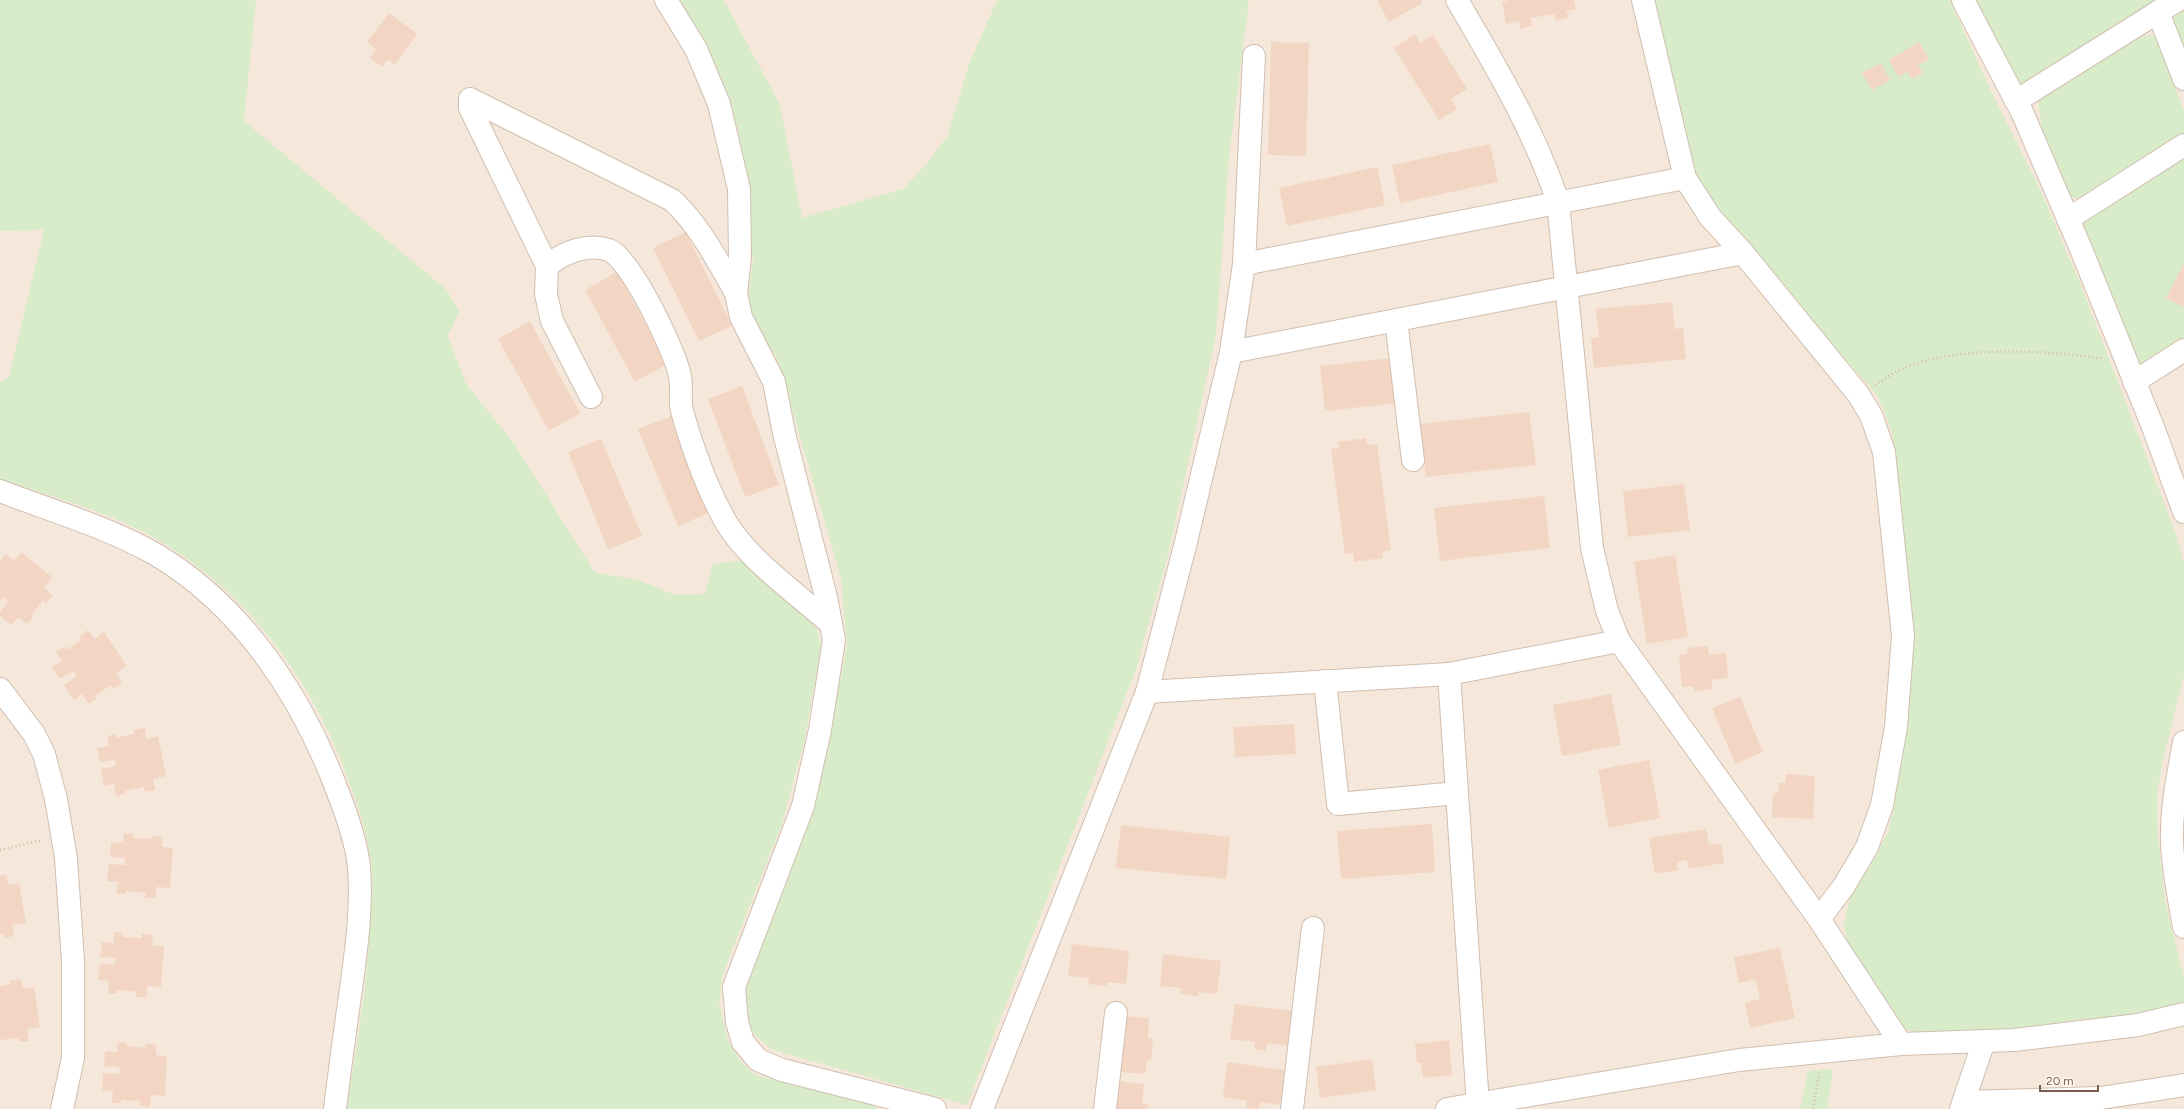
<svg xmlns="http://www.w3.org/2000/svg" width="2184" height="1109" viewBox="0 0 2184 1109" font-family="Figtree,sans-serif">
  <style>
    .residential { fill: #f5e8da }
    .green { fill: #d8ecc9 }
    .building { fill: #f3d5c3 }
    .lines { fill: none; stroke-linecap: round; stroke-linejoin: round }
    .minor-casing { stroke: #d1beb0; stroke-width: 24 }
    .path { stroke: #d9b8a5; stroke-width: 2.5; stroke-dasharray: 1 3; stroke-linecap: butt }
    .minor { stroke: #fff; stroke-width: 22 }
  </style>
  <rect width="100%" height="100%" fill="#fdf6ec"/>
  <!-- residential -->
  <rect class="residential" x="0" y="0" width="2184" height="1109"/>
  <!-- green -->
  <g class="green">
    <path d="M0,0H256L244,121L447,290L459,311L448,336L466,384L515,445L595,573L636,579L675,595L705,594L713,564L746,560L816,624L821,646L805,739L781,827L723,973L719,1003L728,1040L740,1061L755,1075L863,1101L879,1109H346C357,1046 368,982 370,918C371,903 373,888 372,873C370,846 362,818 353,793C321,696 261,607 174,550C123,515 58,499 0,479V382L9,377L44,230L0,231Z"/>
    <path d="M680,0H722L726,4L780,105L802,218L903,189L929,161L948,135L969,64L997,0H1249L1229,158L1216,335L1169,551L1136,669L967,1105L773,1050L758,1038L748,1026L745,991L763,933L817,791L847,647L841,578L777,358L751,323L748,299L753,259L738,128L707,46Z"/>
    <path d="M1653,0H1950L1989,87L2040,189L2080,283L2176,534L2184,563V674L2162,764L2157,796V825L2165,901L2184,978V1002L2160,1010L2122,1017L2074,1020L1995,1034L1916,1033L1903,1028L1847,942L1844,925L1849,902L1856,885L1869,868L1888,832L1894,807L1911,689L1912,630L1892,433L1883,408L1876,394L1767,270L1716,208L1701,184L1691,158Z"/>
    <path d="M1971,0H2163L2032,82L2018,87Z"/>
    <path d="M2184,8V64L2172,20L2177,12Z"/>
    <path d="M2150,35L2155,36L2184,111V135L2086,195L2076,198L2068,196L2043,134L2038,101L2043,96L2138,38Z"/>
    <path d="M2184,157V342L2151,362L2139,364L2081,229L2082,221Z"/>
    <path d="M1833,1069L1827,1109H1800L1808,1071Z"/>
  </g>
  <!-- building -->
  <g class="building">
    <path d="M1377,0H1421L1422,3L1389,22Z"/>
    <path d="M1509,0H1574L1576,9L1566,11L1568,18L1556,21L1554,14L1531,18L1532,26L1520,29L1519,21L1506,24L1502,2Z"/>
    <path d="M389,13L417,34L395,65L388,59L382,67L370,58L376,49L367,42Z"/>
    <path d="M1415,34L1420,43L1433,35L1467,89L1451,99L1457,109L1439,120L1394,48Z"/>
    <path d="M1271,42L1309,43L1306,156L1268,155Z"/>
    <path d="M1919,42L1929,59L1918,65L1923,73L1912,79L1907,72L1898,77L1889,60Z"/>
    <path d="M1881,63L1890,80L1872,90L1862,73Z"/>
    <path d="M1490,144L1498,182L1400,203L1392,165Z"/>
    <path d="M1377,167L1385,205L1287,226L1279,188Z"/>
    <path d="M686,232L732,326L699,341L653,248Z"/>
    <path d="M2184,263V307L2166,298Z"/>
    <path d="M617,272L667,364L635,382L585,290Z"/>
    <path d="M1672,302L1675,329L1683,328L1686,359L1594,368L1591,338L1599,337L1596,309Z"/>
    <path d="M530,321L580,413L549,431L498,339Z"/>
    <path d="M1393,358L1398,403L1325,411L1320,366Z"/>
    <path d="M742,386L779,485L745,497L708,399Z"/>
    <path d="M1529,412L1536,465L1426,477L1420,424Z"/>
    <path d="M672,416L711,512L678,526L638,429Z"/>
    <path d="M1366,438L1367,445L1377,444L1391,550L1382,551L1383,558L1354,562L1353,553L1345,554L1331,449L1339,448L1338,442Z"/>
    <path d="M601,439L642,536L608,549L568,452Z"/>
    <path d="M1684,484L1690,530L1628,537L1623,491Z"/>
    <path d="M1544,496L1550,548L1440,561L1434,508Z"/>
    <path d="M21,552L52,577L44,588L53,595L46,603L43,600L31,615L33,617L27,624L18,617L12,625L0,616V612L8,602L3,597L0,601V561L6,554L14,561Z"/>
    <path d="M1675,555L1688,637L1647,644L1634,562Z"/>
    <path d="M88,630L94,639L104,632L127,666L116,673L122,683L113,689L111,685L95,696L96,699L89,704L82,694L74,700L64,685L77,676L73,671L60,679L52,667L62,661L56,652L64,647L66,650L81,640L79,637Z"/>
    <path d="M1708,646L1709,655L1726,653L1728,678L1711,680L1713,689L1694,691L1693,686L1682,687L1679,655L1688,654L1687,648Z"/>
    <path d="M1611,694L1621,745L1562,756L1553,705Z"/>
    <path d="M1740,697L1763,752L1735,764L1712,708Z"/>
    <path d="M1294,724L1296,754L1235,757L1233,727Z"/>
    <path d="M145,728L146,739L158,736L166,776L153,779L155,790L145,792L144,787L125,791V794L116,796L114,784L104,786L101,769L116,766L115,760L100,762L97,748L109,746L107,736L116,734V738L134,734V730Z"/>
    <path d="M1649,760L1660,818L1609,828L1598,770Z"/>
    <path d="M1786,774L1815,776L1813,819L1772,817L1773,793H1778L1779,783H1785Z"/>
    <path d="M1432,824L1435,872L1341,879L1337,831Z"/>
    <path d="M1121,825L1230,837L1226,879L1116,868Z"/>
    <path d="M1706,829L1709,845L1721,843L1724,863L1688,869L1687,860L1677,862L1678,870L1655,874L1649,838Z"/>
    <path d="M124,833L133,834V838L151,839L152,836L163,837L162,847L173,848L170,888L156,887V898H145L146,893L126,891V894H117L118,882L107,881L109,864L125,865V858L110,857L111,842L123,843Z"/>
    <path d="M0,875H6L8,885L19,883L26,923L12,925L14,936L4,938L3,933L0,934Z"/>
    <path d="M114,932L123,933V937L142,938V934L153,935L152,945L164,947L161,987L147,986V997H136L137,992L117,990V994L108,993L109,981L98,980L100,963L115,965L116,958L100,957L102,942L114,943Z"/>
    <path d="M1072,944L1129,951L1126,984L1107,982L1106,986L1088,984L1089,978L1068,976Z"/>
    <path d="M1780,948L1795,1018L1750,1028L1745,1003L1760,999L1755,979L1739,983L1734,957Z"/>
    <path d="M1163,954L1221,961L1217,994L1199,992L1198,996L1180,994L1181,988L1160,986Z"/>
    <path d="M21,979L23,989L34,987L40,1027L27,1029L29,1041L19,1042L18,1038L0,1040V986L10,984V981Z"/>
    <path d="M1235,1004L1292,1011L1287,1046L1267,1043L1266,1051L1254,1049L1255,1042L1230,1039Z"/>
    <path d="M1124,1016L1149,1018L1148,1038H1153L1151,1060H1147L1145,1074L1119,1072Z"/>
    <path d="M1449,1040L1452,1075L1423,1078L1421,1063H1417L1415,1044Z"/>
    <path d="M118,1042L127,1043V1046L145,1048V1044L156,1045V1055L167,1056L165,1096L151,1095L150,1107L140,1106V1101L121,1100V1103H112L113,1091L102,1090L103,1073L119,1074L120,1067L104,1066L105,1051L117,1052Z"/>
    <path d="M1372,1059L1376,1090L1320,1098L1316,1067Z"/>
    <path d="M1227,1062L1284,1070L1280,1105L1260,1102L1259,1109H1257L1246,1108L1247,1101L1223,1097Z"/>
    <path d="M1119,1081L1144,1084L1142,1103L1148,1104L1147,1109H1116Z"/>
  </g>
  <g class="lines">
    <!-- minor casing -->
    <g class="minor-casing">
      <g id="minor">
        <path d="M666,0L696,49L719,104L739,189L740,257L736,293L741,317L774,382L784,433L826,597L834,640L820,730L803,806L734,987L737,1022L743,1042L758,1060L782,1070L935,1109"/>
        <path d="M1457,0C1495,65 1534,130 1558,202L1592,548L1607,611L1619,641L1819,919L1901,1044"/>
        <path d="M1643,0L1685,178L1710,217L1743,253L1858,394L1871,415L1884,452L1903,636L1896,727L1882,805L1867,847L1844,886L1819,919"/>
        <path d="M1963,0L2022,112L2081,249L2153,427L2184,512"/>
        <path d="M2178,0L2158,12L2184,79"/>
        <path d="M2016,101L2158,12"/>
        <path d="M2068,219L2184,145"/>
        <path d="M1244,264L1685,178"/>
        <path d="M547,266C564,252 587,243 609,250C631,259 673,348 679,372C683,384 679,399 682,411C692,446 704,481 721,513C741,555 796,593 831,624"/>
        <path d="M1396,320L1413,460"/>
        <path d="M1231,352L1743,253"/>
        <path d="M2134,382L2184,350"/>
        <path d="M591,397L552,321L546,294L547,266L470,108V99L672,200C700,226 717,260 736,293"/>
        <path d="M0,491C52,511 107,527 155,554C243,606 302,697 337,790C347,815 356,840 359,867C362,906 357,944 352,982C346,1024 340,1067 335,1109"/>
        <path d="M1449,674L1478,1105"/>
        <path d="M1325,681L1338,804L1457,793"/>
        <path d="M0,689L34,734L44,754L56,799L66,858L73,961V1058L62,1109"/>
        <path d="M1147,692L1449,674L1619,641"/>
        <path d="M2184,742C2178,775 2171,809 2172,842C2173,871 2179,899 2184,927"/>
        <path d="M1964,1102L2101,1098L2184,1085"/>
        <path d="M982,1109L1147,692L1186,542L1231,352L1244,264L1254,56"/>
        <path d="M1105,1109L1116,1013"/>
        <path d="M1292,1109L1313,928"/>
        <path d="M1447,1109L1739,1060L1901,1044L2014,1040L2138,1025L2184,1014"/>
        <path d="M1961,1109L1984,1041"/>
      </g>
    </g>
    <!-- path -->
    <g class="path">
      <path d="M1875,385C1885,379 1894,372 1904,368C1959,345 2046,350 2104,359"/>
      <path d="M0,850L42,840"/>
      <path d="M1813,1109L1819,1073"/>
    </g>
    <!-- minor -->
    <use href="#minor" class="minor"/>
  </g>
  <!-- scale -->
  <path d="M2040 1085v6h58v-6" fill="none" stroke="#7a5c4d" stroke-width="2"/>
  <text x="2046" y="1085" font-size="12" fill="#7a5c4d" stroke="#fffaf3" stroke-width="3" paint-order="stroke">20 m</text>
</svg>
